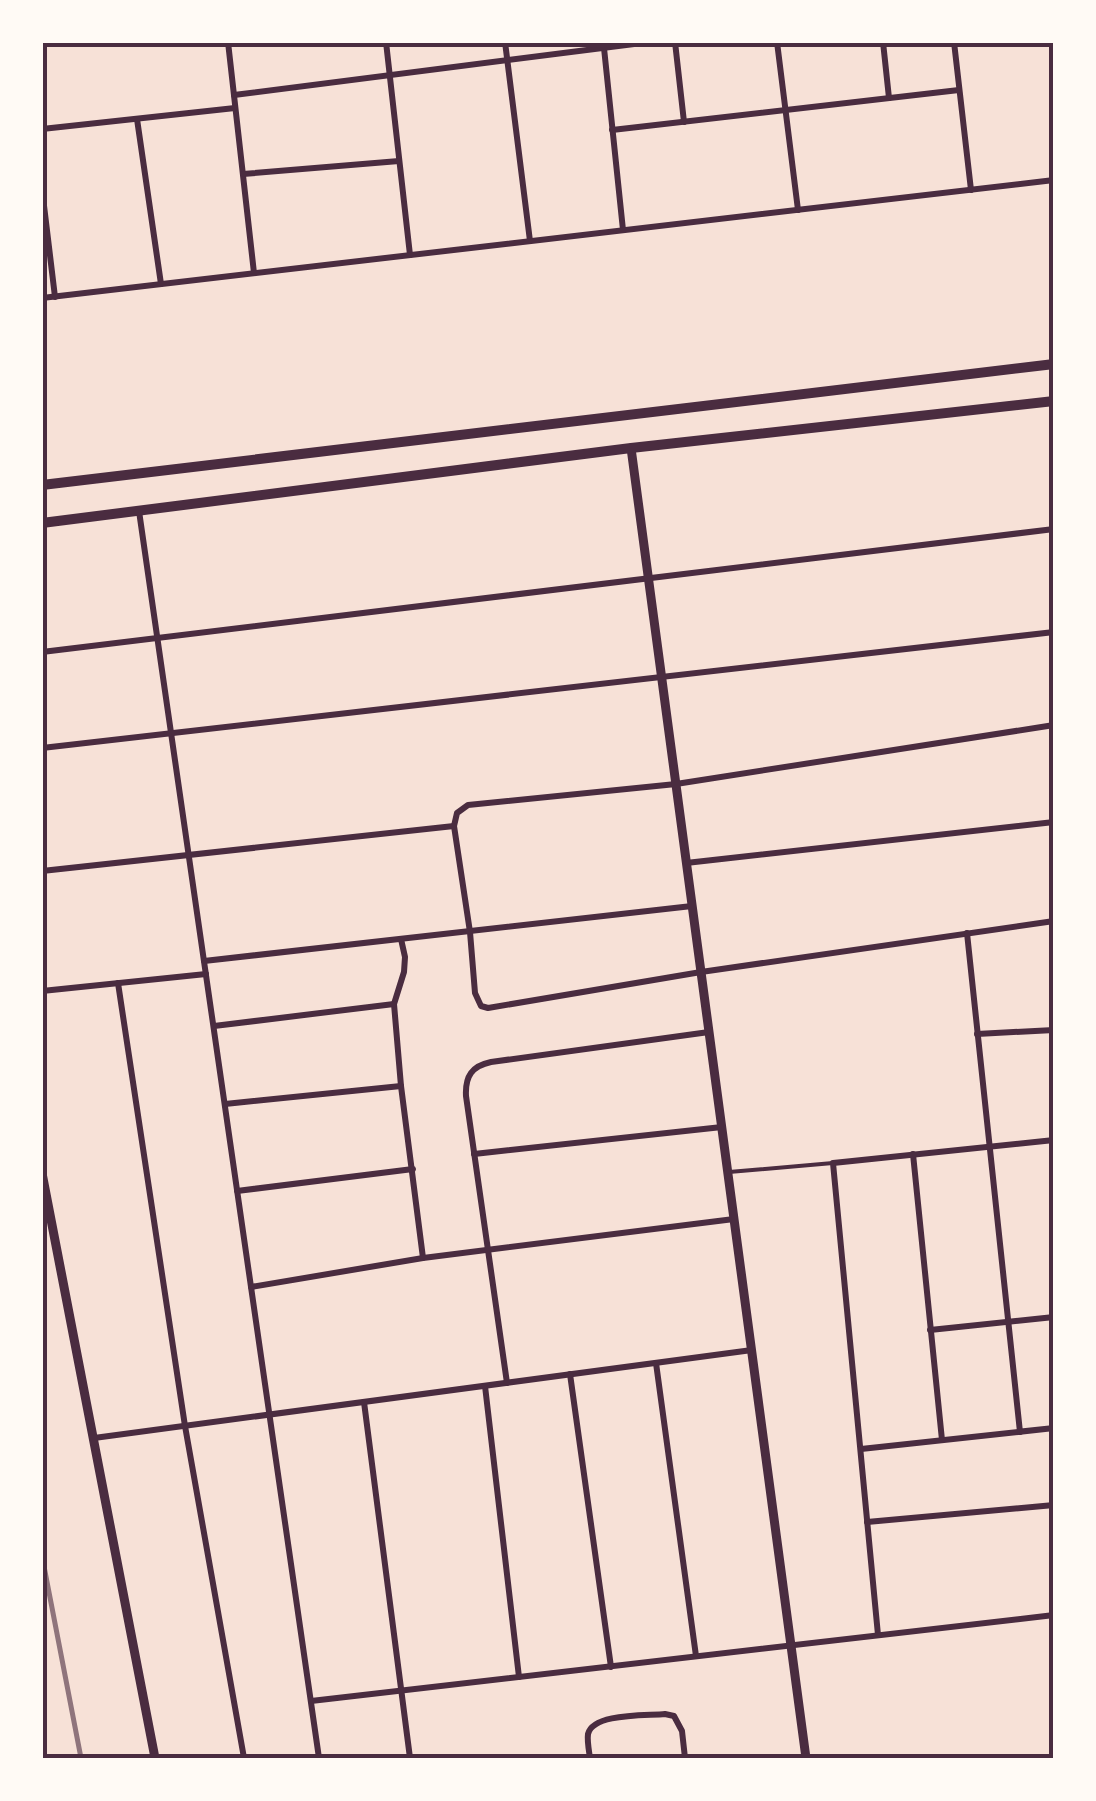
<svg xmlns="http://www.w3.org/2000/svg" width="1096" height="1801" viewBox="0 0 1096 1801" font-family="Lato,sans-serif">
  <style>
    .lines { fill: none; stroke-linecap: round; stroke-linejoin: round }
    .service { stroke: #4a2c40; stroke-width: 4 }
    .minor { stroke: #4a2c40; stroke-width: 6 }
    .tertiary { stroke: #4a2c40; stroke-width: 9 }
    .primary { stroke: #4a2c40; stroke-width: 10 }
    .rail { stroke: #8f747c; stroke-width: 5 }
    .neatline { fill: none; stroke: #4a2c40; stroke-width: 4 }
  </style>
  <rect width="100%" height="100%" fill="#f7e1d7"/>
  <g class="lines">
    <!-- service -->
    <path class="service" d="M729,1172L833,1163"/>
    <!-- minor -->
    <g class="minor">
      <path d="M228,42L254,273"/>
      <path d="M386,42L410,255"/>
      <path d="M505,42L530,241"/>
      <path d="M675,42L684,122"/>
      <path d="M777,42L798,210"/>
      <path d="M883,42L889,98"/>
      <path d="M954,42L971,190"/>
      <path d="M604,48L623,230"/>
      <path d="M234,95L650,42"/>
      <path d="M137,119L161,284"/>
      <path d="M42,129L235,108"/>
      <path d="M612,130L959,90"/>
      <path d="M243,174L399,161"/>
      <path d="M42,189L55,297"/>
      <path d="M42,298L1054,180"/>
      <path d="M139,511L319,1758"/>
      <path d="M42,652L1054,529"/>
      <path d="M1054,725L676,784L468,805L457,813L454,826L470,932L475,993L481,1006L488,1008L701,972L1054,921"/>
      <path d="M42,748L1054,632"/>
      <path d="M686,863L1054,822"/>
      <path d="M42,871L454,826"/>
      <path d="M967,933L1020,1432"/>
      <path d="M401,939L405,957L404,972L394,1004L401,1086L423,1258"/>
      <path d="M204,961L692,906"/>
      <path d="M118,983L185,1426L244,1758"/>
      <path d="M42,991L206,974"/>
      <path d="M214,1026L394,1004"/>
      <path d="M977,1034L1054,1030"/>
      <path d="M225,1104L401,1086"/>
      <path d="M474,1154L722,1127"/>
      <path d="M913,1154L942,1440"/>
      <path d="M237,1191L413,1169"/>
      <path d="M251,1287L423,1258L734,1219"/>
      <path d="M930,1330L1054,1317"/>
      <path d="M656,1363L696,1656"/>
      <path d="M570,1374L611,1667"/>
      <path d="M507,1383L466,1096C465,1076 472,1066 491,1062L709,1032"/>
      <path d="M485,1386L519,1677"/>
      <path d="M364,1402L410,1758"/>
      <path d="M94,1438L752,1350"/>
      <path d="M861,1449L1054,1428"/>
      <path d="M867,1522L1054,1505"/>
      <path d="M878,1635L833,1163L1054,1140"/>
      <path d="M311,1701L1054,1615"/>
      <path d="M590,1758C589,1751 587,1741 588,1734C593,1713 646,1716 665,1714L674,1716L682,1731L685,1758"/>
    </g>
    <!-- tertiary -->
    <g class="tertiary">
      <path d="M631,448L806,1758"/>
      <path d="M42,1173L155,1758"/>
    </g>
    <!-- primary -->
    <g class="primary">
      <path d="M42,485L1054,364"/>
      <path d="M42,523L631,448L1054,401"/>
    </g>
    <!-- rail -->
    <path class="rail" d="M42,1556L81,1758"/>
  </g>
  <!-- border -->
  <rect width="1096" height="1801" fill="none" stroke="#fffaf5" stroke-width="90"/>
  <rect x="45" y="45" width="1006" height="1711" class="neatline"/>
</svg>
